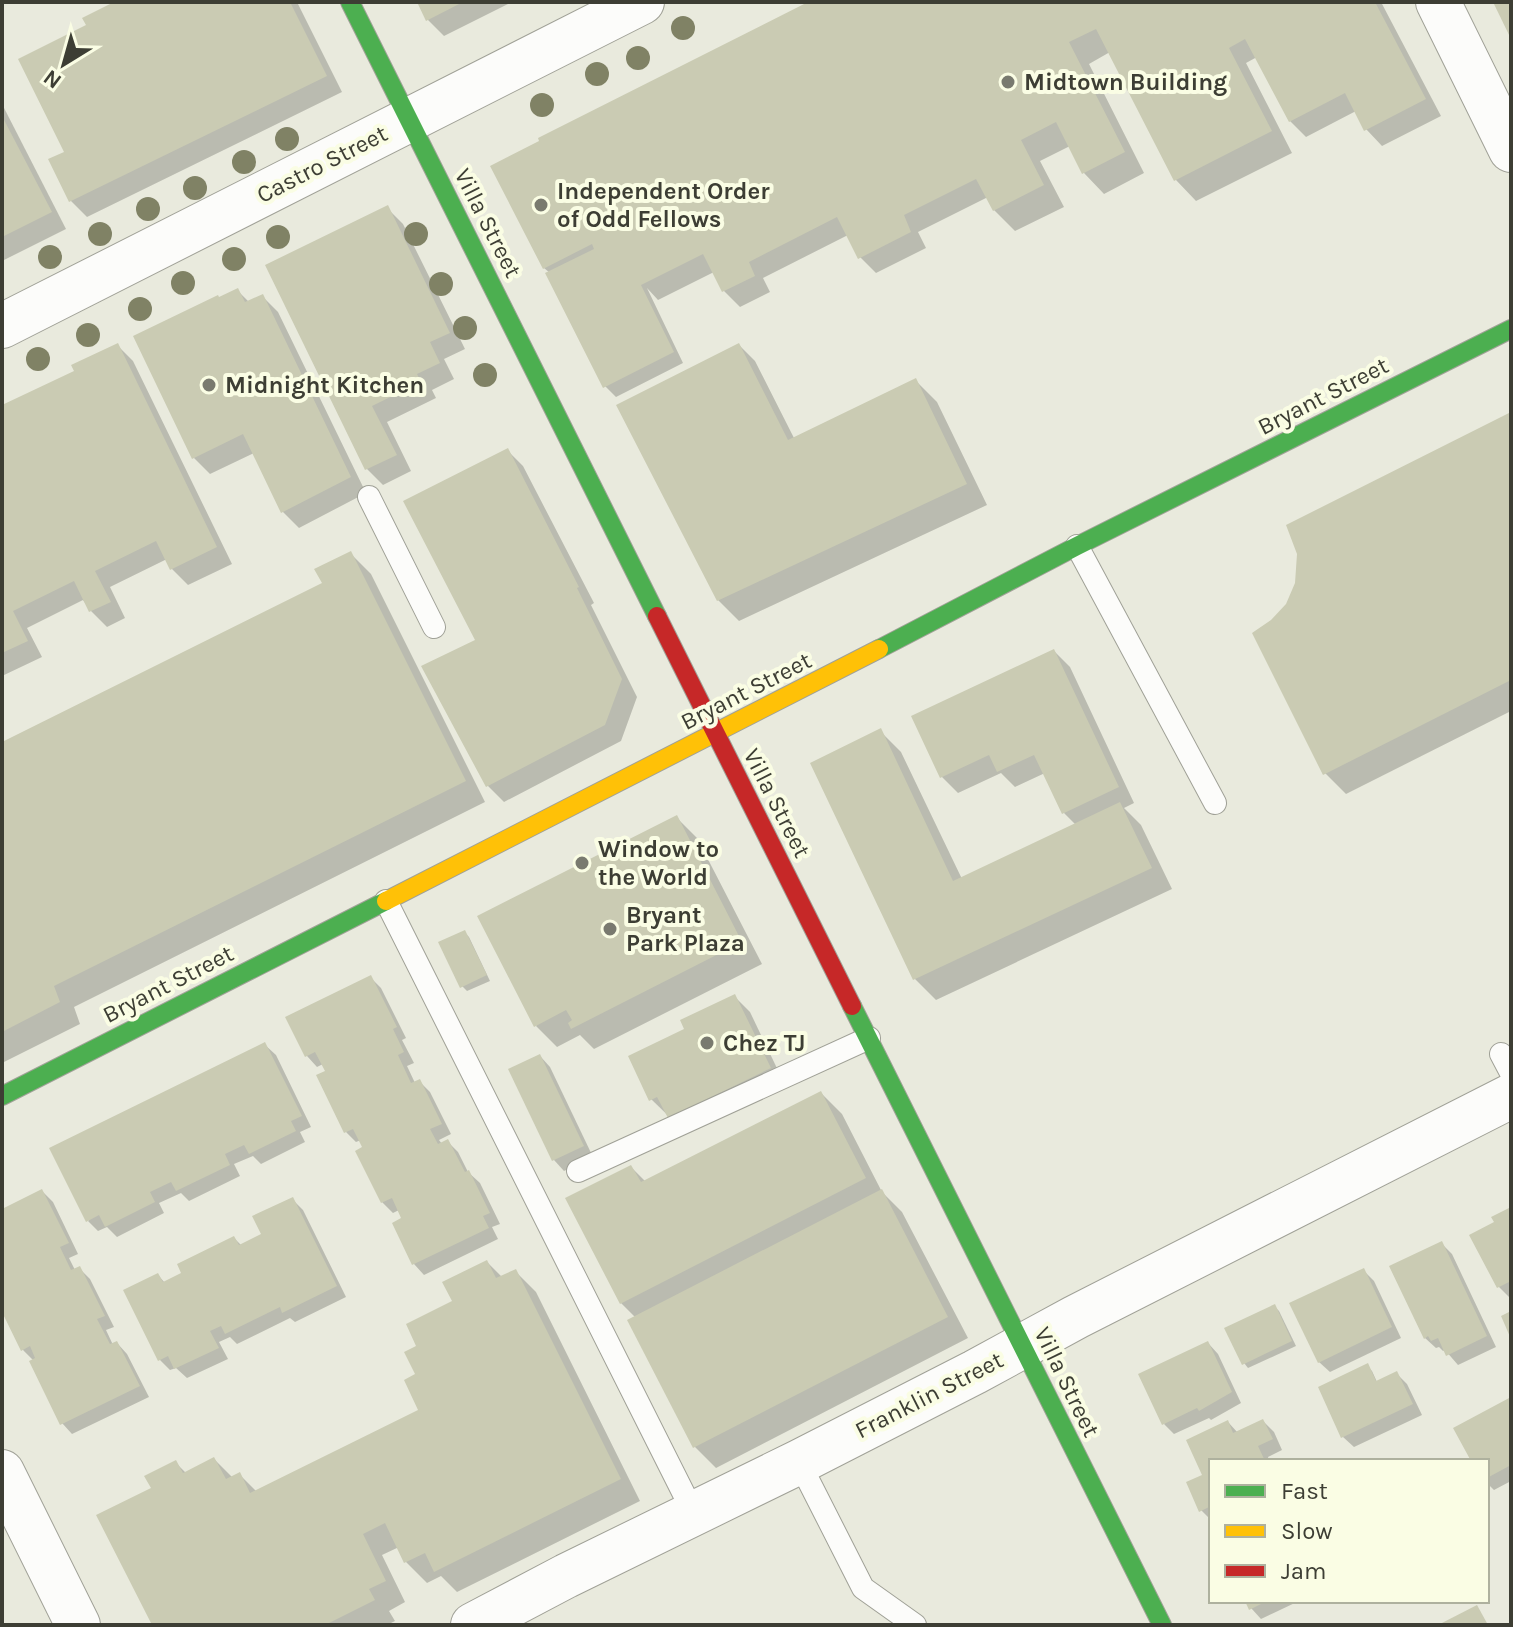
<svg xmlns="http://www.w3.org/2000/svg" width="1513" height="1627" viewBox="0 0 1513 1627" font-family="Karla,sans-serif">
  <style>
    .shadow { fill: #0003 }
    .building { fill: #cacbb3 }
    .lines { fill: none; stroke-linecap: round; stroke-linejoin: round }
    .lane-casing { stroke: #a0a197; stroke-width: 24 }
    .street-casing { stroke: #a0a197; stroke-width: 46 }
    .fast-casing { stroke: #a0a197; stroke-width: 20 }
    .slow-casing { stroke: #a0a197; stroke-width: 20 }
    .jam-casing { stroke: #a0a197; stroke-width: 20 }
    .lane { stroke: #fcfcfa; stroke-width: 22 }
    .street { stroke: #fcfcfa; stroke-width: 44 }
    .fast { stroke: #4caf50; stroke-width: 18 }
    .slow { stroke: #ffc107; stroke-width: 18 }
    .jam { stroke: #c62828; stroke-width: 18 }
    .tree { fill: #808265 }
    .poi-dot { fill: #797a6f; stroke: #fafde4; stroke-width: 3 }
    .labels { text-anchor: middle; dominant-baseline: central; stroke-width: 8; stroke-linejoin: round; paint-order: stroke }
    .poi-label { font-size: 24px; font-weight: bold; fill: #3d3e34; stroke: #fafde4; text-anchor: start }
    .street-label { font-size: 24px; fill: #3d3e34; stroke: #fafde4 }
  </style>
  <rect width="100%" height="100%" fill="#e9eadd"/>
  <!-- shadow -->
  <g class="shadow">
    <path d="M119,2H297L342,92L87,217L71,201L51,160L67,153L89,26Z"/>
    <path d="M419,2H512L444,36L428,20Z"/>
    <path d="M812,2H1381L1441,116L1382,146L1366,129L1356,111L1306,137L1290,121L1257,57L1246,63L1292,153L1196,201L1176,180L1110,52L1089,64L1144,173L1104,194L1084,173L1070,146L1040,161L1064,207L1015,231L994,210L988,197L918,232L926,248L876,273L860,257L848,235L763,278L770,292L740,307L724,291L714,272L658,300L647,288L683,363L616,397L605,386L550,273L544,268Z"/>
    <path d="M2,104L66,229L2,261Z"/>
    <path d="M387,208L403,224L465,349L444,359L454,379L432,390L436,398L387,422L411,471L383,485L367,469Z"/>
    <path d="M237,290L249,302L262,296L278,312L366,493L299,528L283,512L254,453L210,474L194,458L220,299Z"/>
    <path d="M117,345L133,361L232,564L188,585L172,569L167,559L110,587L125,618L107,627L91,611L83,600L27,628L42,657L2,676V408L76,372Z"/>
    <path d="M739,345L755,361L795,440L916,381L937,402L987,505L739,621L718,600Z"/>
    <path d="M1511,415V711L1346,794L1325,773Z"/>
    <path d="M507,450L523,466L594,603L591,605L637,697L621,741L504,802L488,786L424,667L477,641Z"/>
    <path d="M350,553L371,574L485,802L74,1007L80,1024L2,1063V744L324,584Z"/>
    <path d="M1054,651L1070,667L1134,803L1124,808L1141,825L1172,889L936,1000L915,979L880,731L901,752L962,879L1076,825L1064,813L1045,773L1015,787L1001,773L958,793L942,777L913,717Z"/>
    <path d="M676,817L697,838L762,964L594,1049L580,1035L557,1047L536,1026Z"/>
    <path d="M464,932L469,937L490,981L467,991L462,986Z"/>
    <path d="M370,977L381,988L406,1038L402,1040L414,1063L407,1066L415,1083L419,1081L430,1092L451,1134L439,1140L442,1144L447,1141L458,1152L468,1172L480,1183L500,1224L492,1227L498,1239L424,1275L414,1264L404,1219L399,1210L393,1213L382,1202L361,1140L356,1142L346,1132L323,1064L317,1067L307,1056L288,1018Z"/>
    <path d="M734,996L750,1012L785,1085L686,1133L651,1099L687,1030Z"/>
    <path d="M265,1045L276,1055L311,1127L300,1132L305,1142L261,1164L253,1156L234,1164L240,1176L189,1201L181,1193L159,1203L164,1213L117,1237L107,1227L98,1231L88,1221Z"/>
    <path d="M540,1056L550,1067L593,1157L564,1171L554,1160Z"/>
    <path d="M821,1093L842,1114L882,1192L902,1212L968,1338L716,1468L695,1447L636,1318L621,1303L631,1167L646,1182Z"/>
    <path d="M42,1191L53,1202L78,1254L69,1258L75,1270L79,1268L90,1279L114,1327L106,1330L113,1345L117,1343L127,1354L149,1397L72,1434L62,1423L34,1361L23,1350L2,1307V1211Z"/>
    <path d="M292,1199L303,1210L346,1297L295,1322L290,1318L237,1344L230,1337L219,1342L228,1359L187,1378L176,1368L170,1370L160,1360L158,1275L165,1283L184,1274L234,1238L242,1246L263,1235Z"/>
    <path d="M1511,1209V1296L1509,1297L1499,1287L1497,1223Z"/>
    <path d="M1441,1243L1452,1254L1496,1347L1458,1365L1445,1350L1443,1351L1439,1347L1436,1348L1425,1338Z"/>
    <path d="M487,1262L502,1277L515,1271L536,1292L640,1501L457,1592L441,1576L427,1583L406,1562L399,1547L382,1555L405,1602L389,1611L395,1621L387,1625H154L153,1488L176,1463L186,1473L214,1459L233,1478L240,1475L257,1492L421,1411L417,1375L419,1347Z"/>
    <path d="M1363,1270L1374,1281L1401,1338L1330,1372L1319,1362Z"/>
    <path d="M1274,1306L1279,1311L1296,1346L1248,1368L1244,1363Z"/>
    <path d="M1208,1343L1218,1354L1241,1403L1211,1420L1209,1418L1174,1434L1164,1424Z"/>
    <path d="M1367,1366L1372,1371L1377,1382L1396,1373L1407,1384L1422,1415L1354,1447L1343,1437Z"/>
    <path d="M1511,1399V1481L1494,1490L1487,1483V1461H1474Z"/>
    <path d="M1263,1421L1274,1432L1282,1450L1268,1457L1269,1461H1211V1520L1201,1510L1205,1475L1228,1422L1238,1433Z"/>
    <path d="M1247,1601H1299L1261,1619L1251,1608Z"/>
  </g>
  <!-- building -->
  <g class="building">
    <path d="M114,2H290L327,76L69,202L48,159L64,152L18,59L86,25L82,18Z"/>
    <path d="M417,2H463L426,21Z"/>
    <path d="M808,2H1375L1426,99L1364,131L1345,93L1289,122L1245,39L1229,48L1272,131L1174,181L1096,29L1069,42L1125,152L1082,174L1056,122L1021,140L1044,185L993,211L976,179L904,215L911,232L858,259L837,217L749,262L755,276L722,292L703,254L641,285L674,352L603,388L545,273L594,249L592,244L543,269L490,166L539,141L538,138Z"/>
    <path d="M1493,2H1511V39Z"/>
    <path d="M2,116L52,212L2,237Z"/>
    <path d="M388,205L450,333L430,342L440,363L417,374L421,382L372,406L397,455L365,470L265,265Z"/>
    <path d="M238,288L245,302L263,294L351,477L281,513L243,434L192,459L133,336L218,295L219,297Z"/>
    <path d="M118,343L217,547L170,570L156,541L95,571L111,602L89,612L74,581L13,611L28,641L2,653V405L74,371L71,365Z"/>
    <path d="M739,343L788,440L916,378L967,484L717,601L616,405Z"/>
    <path d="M1511,412V680L1323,775L1252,633L1271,620L1286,604L1295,583L1297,554L1286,525Z"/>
    <path d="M508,448L579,587L577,588L622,679L605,725L486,787L421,666L475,640L403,501Z"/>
    <path d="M351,551L466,781L54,986L60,1002L2,1032V742L322,583L314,569Z"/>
    <path d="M1054,649L1119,787L1062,814L1034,755L997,772L989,755L940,778L911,716Z"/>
    <path d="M881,728L953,881L1120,802L1152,868L913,980L810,763Z"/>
    <path d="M677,815L742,942L571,1029L568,1023L572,1020L566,1010L534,1027L477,916Z"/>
    <path d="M465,930L487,975L460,988L438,942Z"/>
    <path d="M371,975L397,1027L393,1029L404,1052L398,1055L411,1083L420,1079L442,1124L430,1129L438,1144L448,1139L465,1172L469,1170L490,1213L483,1216L489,1228L412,1265L392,1223L401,1218L392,1198L381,1203L355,1151L362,1147L353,1129L344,1133L316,1075L325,1071L315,1052L305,1057L285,1017Z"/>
    <path d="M735,994L771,1068L668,1118L657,1097L649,1101L628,1056L684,1029L680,1020Z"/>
    <path d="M265,1042L302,1116L291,1121L296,1131L249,1154L244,1145L225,1154L230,1165L176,1191L171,1182L150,1192L155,1202L105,1227L99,1215L86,1222L49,1148Z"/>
    <path d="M540,1054L584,1146L552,1161L508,1069Z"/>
    <path d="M821,1091L866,1178L620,1304L565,1198L631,1165L641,1182Z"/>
    <path d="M42,1189L69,1243L60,1247L71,1270L80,1266L105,1316L97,1319L110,1344L117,1341L140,1386L60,1425L29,1361L35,1358L30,1346L21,1351L2,1312V1209Z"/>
    <path d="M882,1189L948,1317L693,1448L627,1320Z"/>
    <path d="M293,1197L337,1286L282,1313L280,1307L225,1334L221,1326L210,1331L219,1348L174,1369L168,1356L158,1361L123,1290L158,1273L163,1282L181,1273L177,1264L234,1236L239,1245L261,1234L252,1216Z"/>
    <path d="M1511,1207V1281L1497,1288L1469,1235L1494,1222L1491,1217Z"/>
    <path d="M1442,1241L1487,1336L1446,1356L1438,1338L1431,1341L1428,1336L1424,1339L1389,1266Z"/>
    <path d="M487,1260L496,1278L516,1269L621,1479L434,1572L425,1553L404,1563L385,1523L363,1534L386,1581L369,1589L375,1600L325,1625H152L96,1515L151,1488L144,1476L176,1460L183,1473L214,1457L226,1479L240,1472L250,1493L418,1410L404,1380L415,1374L404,1352L416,1346L406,1324L452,1301L442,1282Z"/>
    <path d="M1364,1268L1392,1327L1318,1363L1289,1303Z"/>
    <path d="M1275,1304L1292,1341L1242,1365L1224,1328Z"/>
    <path d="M1511,1311V1339L1501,1316Z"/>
    <path d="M1208,1341L1232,1392L1199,1411L1197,1408L1162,1425L1138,1374Z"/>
    <path d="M1368,1363L1376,1381L1397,1371L1413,1404L1341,1438L1318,1387Z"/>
    <path d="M1511,1397V1465L1487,1478V1461H1471L1453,1428Z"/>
    <path d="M1263,1419L1273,1439L1258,1446L1265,1461H1211V1506L1199,1512L1186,1482L1202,1475L1186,1440L1228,1420L1233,1433Z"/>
    <path d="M1245,1601H1267L1249,1610Z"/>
    <path d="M1477,1605L1488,1625H1438Z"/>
  </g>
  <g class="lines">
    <!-- lane casing -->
    <g class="lane-casing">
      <g id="lane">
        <path d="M369,497L434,627"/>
        <path d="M1077,546L1215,803"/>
        <path d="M386,901L694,1514"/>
        <path d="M1501,1054L1511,1073"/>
        <path d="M578,1171L869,1038"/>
        <path d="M799,1462L863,1588L915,1625"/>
      </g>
    </g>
    <!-- street casing -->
    <g class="street-casing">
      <g id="street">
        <path d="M1438,2L1511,150"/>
        <path d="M2,326L642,2"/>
        <path d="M2,1472L78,1625"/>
        <path d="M473,1625L566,1576L799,1462L975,1372L1076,1317L1511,1096"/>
      </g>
    </g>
    <!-- fast casing -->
    <g class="fast-casing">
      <g id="fast">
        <path d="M350,2L657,616"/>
        <path d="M879,649L1077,546L1511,329"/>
        <path d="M852,1006L1162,1625"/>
        <path d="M2,1096L386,901"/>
      </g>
    </g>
    <!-- slow casing -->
    <g class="slow-casing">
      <path id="slow" d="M386,901L879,649"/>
    </g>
    <!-- jam casing -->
    <g class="jam-casing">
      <path id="jam" d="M657,616L852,1006"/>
    </g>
    <!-- lane -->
    <use href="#lane" class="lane"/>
    <!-- street -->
    <use href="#street" class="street"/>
    <!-- fast -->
    <use href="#fast" class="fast"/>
    <!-- slow -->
    <use href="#slow" class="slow"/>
    <!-- jam -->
    <use href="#jam" class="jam"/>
  </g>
  <!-- trees -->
  <g class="tree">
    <circle cx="683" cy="28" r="12"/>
    <circle cx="638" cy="58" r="12"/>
    <circle cx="597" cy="74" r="12"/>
    <circle cx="542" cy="105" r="12"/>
    <circle cx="287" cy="139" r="12"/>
    <circle cx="244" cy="162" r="12"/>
    <circle cx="195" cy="188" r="12"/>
    <circle cx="148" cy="209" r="12"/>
    <circle cx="100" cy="234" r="12"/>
    <circle cx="416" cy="234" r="12"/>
    <circle cx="278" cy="237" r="12"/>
    <circle cx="50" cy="257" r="12"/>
    <circle cx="234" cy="259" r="12"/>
    <circle cx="183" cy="283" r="12"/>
    <circle cx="441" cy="284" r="12"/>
    <circle cx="140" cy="309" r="12"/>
    <circle cx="465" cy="328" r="12"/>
    <circle cx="88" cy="335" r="12"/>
    <circle cx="38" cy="359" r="12"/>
    <circle cx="485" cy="375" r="12"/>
  </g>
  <!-- markers -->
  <g class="poi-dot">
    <circle cx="1008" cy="82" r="8"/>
    <circle cx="541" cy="205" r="8"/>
    <circle cx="209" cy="385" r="8"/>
    <circle cx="582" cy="863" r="8"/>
    <circle cx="610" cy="929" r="8"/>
    <circle cx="707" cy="1043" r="8"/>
  </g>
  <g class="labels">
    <!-- poi labels -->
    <g class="poi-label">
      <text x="1024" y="82">Midtown Building</text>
      <text x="557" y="191">Independent Order<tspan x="557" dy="28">of Odd Fellows</tspan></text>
      <text x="225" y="385">Midnight Kitchen</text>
      <text x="598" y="849">Window to<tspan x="598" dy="28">the World</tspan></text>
      <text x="626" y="915">Bryant<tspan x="626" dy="28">Park Plaza</tspan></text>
      <text x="723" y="1043">Chez TJ</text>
    </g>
    <!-- street labels -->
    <g class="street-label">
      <text transform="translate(322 164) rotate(-27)">Castro Street</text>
      <text transform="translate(488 223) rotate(63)">Villa Street</text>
      <text transform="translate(1323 396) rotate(-27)">Bryant Street</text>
      <text transform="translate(746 691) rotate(-27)">Bryant Street</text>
      <text transform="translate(777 803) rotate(63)">Villa Street</text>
      <text transform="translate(168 984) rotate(-27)">Bryant Street</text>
      <text transform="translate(1067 1382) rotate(64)">Villa Street</text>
      <text transform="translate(929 1395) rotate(-27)">Franklin Street</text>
    </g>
  </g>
  <!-- border -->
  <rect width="1513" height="1627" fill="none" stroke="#3d3e34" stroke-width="8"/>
  <!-- legend -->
  <rect x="1209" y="1459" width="280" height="144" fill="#fafde4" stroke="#aeb19e" stroke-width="2"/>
  <rect x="1225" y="1485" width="40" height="12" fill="#4caf50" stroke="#aeb19e" stroke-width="2"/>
  <text x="1281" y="1499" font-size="24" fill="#3d3e34">Fast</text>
  <rect x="1225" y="1525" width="40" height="12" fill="#ffc107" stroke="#aeb19e" stroke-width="2"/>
  <text x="1281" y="1539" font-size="24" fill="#3d3e34">Slow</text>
  <rect x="1225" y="1565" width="40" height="12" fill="#c62828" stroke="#aeb19e" stroke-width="2"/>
  <text x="1281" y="1579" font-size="24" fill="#3d3e34">Jam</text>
  <!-- north arrow -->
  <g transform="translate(64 64) rotate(217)" stroke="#fafde4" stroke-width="6" paint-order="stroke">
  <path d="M0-6L14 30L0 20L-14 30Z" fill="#3d3e34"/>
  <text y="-12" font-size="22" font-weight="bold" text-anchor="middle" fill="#3d3e34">N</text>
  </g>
</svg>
